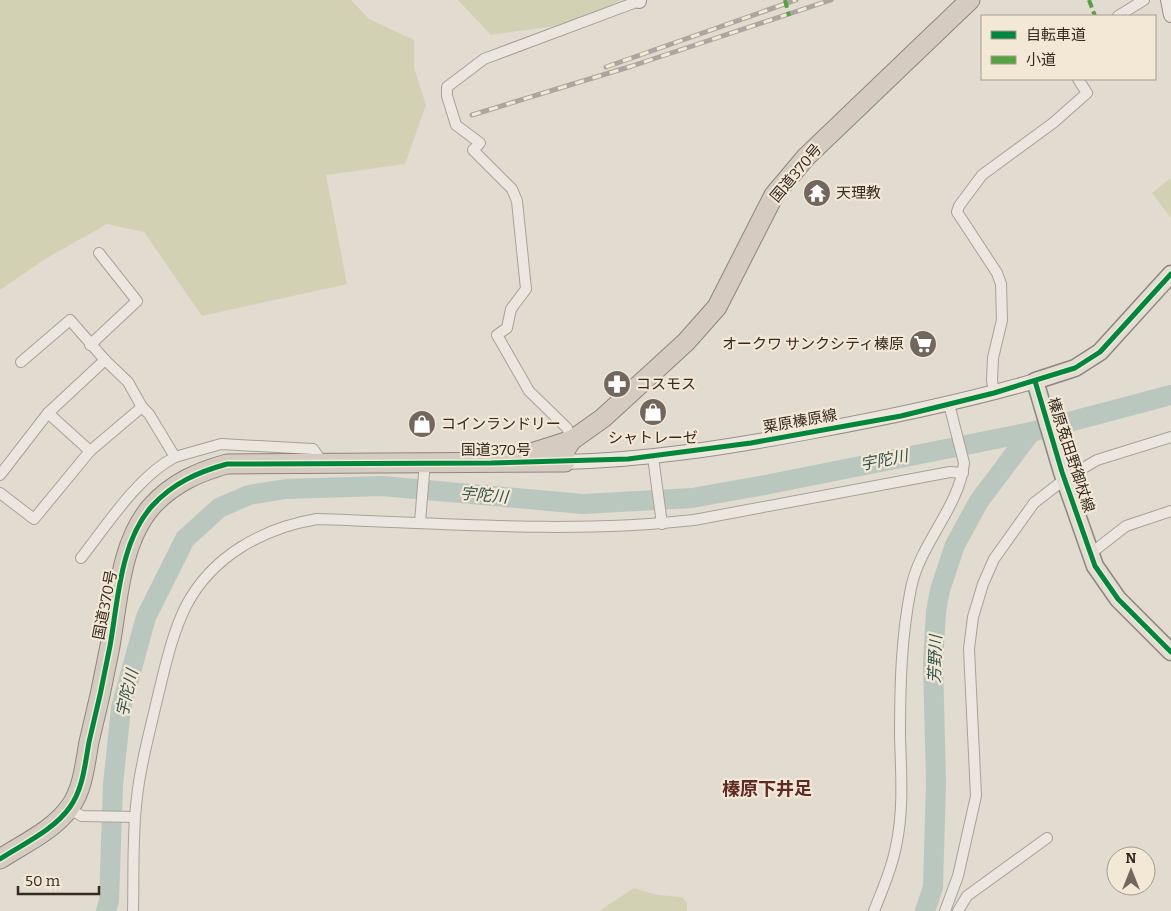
<svg xmlns="http://www.w3.org/2000/svg" width="1171" height="911" viewBox="0 0 1171 911" font-family="Bitter,'Noto Sans JP',serif">
  <style>
    .green { fill: #d3d1b3 }
    .lines { fill: none; stroke-linecap: round; stroke-linejoin: round }
    .river { stroke: #b9c7be; stroke-width: 20 }
    .street-casing { stroke: #a8a198; stroke-width: 12 }
    .secondary-casing { stroke: #979088; stroke-width: 16 }
    .primary-casing { stroke: #8d867f; stroke-width: 19 }
    .highway-casing { stroke: #8d867f; stroke-width: 21 }
    .street { stroke: #ebe7e0; stroke-width: 10 }
    .secondary { stroke: #ebe7e0; stroke-width: 14 }
    .primary { stroke: #e2dcd2; stroke-width: 16 }
    .highway { stroke: #d5cbc0; stroke-width: 19 }
    .rail-casing { stroke: #aba6a0; stroke-width: 5 }
    .rail { stroke: #f3e7d6; stroke-width: 3; stroke-dasharray: 9; stroke-linecap: butt }
    .quiet { stroke: #53a341; stroke-width: 4; stroke-dasharray: 8 4; stroke-linecap: butt }
    .cycleway-casing { stroke: #f3e7d6; stroke-width: 8 }
    .cycleway { stroke: #00873e; stroke-width: 5 }
    .labels { text-anchor: middle; dominant-baseline: central; stroke-width: 4.5; stroke-linejoin: round; paint-order: stroke }
    .street-label { font-size: 15px; fill: #362920; stroke: #f3e7d6 }
    .poi-label { font-size: 15px; fill: #362920; stroke: #f3e7d6; text-anchor: start }
    .water-label { font-size: 16px; font-style: italic; fill: #31554f; stroke: #f3e7d6 }
    .quarter-label { font-size: 18px; font-weight: bold; fill: #5f2a24; stroke: #f3e7d6 }
  </style>
  <rect width="100%" height="100%" fill="#e2dbcf"/>
  <!-- green -->
  <g class="green">
    <path d="M0,0H351L369,19L414,40V68L426,105L405,164L326,175L347,284L202,316L144,232L107,224L45,259L0,290Z"/>
    <path d="M458,0H621L597,12L555,26L491,35Z"/>
    <path d="M1171,178V218L1152,193Z"/>
    <path d="M634,888L657,895L682,897L687,903V911H599Z"/>
  </g>
  <g class="lines">
    <!-- river -->
    <g class="river">
      <path d="M106,911L109,901L113,785L121,708L146,617L185,539L219,508L249,495L285,489L382,486L583,504L692,498L765,485L1031,432L1171,395"/>
      <path d="M925,911L933,887L936,782L933,662L936,612L940,590L955,545L979,501L1031,432"/>
    </g>
    <!-- street casing -->
    <g class="street-casing">
      <g id="street">
        <path d="M1118,16L1144,0"/>
        <path d="M90,345L137,301L99,253"/>
        <path d="M21,362L70,320L105,360L128,382L142,407"/>
        <path d="M994,393L992,380L993,358L1002,320L1001,284L997,273L957,212L959,206L982,175L1053,123L1087,93L1078,79"/>
        <path d="M48,413L105,360"/>
        <path d="M572,440L567,428L529,391L497,335L507,328L511,309L526,289L517,201L512,189L473,150L480,143L456,125L447,96V87L484,59L639,1"/>
        <path d="M653,457L662,524"/>
        <path d="M0,475L48,413L90,451L142,407L149,414L175,457L221,444L313,449L323,463"/>
        <path d="M0,493L34,519L90,451"/>
        <path d="M420,522L425,462"/>
        <path d="M1090,554L1126,526L1171,511"/>
        <path d="M81,558C107,525 138,476 175,457"/>
        <path d="M69,809L82,816L135,817"/>
        <path d="M133,911C134,873 132,835 137,797C140,766 149,735 156,704C164,672 171,636 186,606C212,556 263,528 317,519C442,523 569,534 694,520L950,472L963,473"/>
        <path d="M874,911C882,890 892,869 896,846C904,810 901,773 900,736C900,687 901,637 911,588C920,543 959,508 964,463L949,404"/>
        <path d="M945,911L958,876L976,796L969,649L973,617L983,584L994,559L1034,503L1065,479L1097,460L1171,437"/>
        <path d="M958,911L967,896L1047,838"/>
      </g>
    </g>
    <!-- secondary casing -->
    <g class="secondary-casing">
      <g id="secondary">
        <path d="M639,0V1"/>
        <path d="M1168,0L1171,15"/>
        <path d="M565,462C648,460 728,447 809,432C885,418 960,403 1035,381"/>
      </g>
    </g>
    <!-- primary casing -->
    <g class="primary-casing">
      <path id="primary" d="M1171,274L1100,352L1075,368L1035,381L1062,472L1095,566L1118,599L1171,652"/>
    </g>
    <!-- highway casing -->
    <g class="highway-casing">
      <g id="highway">
        <path d="M522,456L572,440"/>
        <path d="M0,859C23,844 54,830 70,807C83,789 85,764 89,742C97,710 104,678 110,646C118,601 120,542 152,506C173,483 198,472 227,464L565,462V450L572,440L603,418L686,342L717,307L774,195L806,157L970,0"/>
      </g>
    </g>
    <!-- street -->
    <use href="#street" class="street"/>
    <!-- secondary -->
    <use href="#secondary" class="secondary"/>
    <!-- primary -->
    <use href="#primary" class="primary"/>
    <!-- highway -->
    <use href="#highway" class="highway"/>
    <!-- rail casing -->
    <g class="rail-casing">
      <g id="rail">
        <path d="M606,67L796,0"/>
        <path d="M472,115L632,66L831,0"/>
      </g>
    </g>
    <!-- rail -->
    <use href="#rail" class="rail"/>
    <!-- quiet -->
    <g class="quiet">
      <path d="M785,0L789,16"/>
      <path d="M1089,0L1095,16"/>
    </g>
    <!-- cycleway casing -->
    <g class="cycleway-casing">
      <g id="cycleway">
        <path d="M1035,381L1062,472L1095,566L1118,599L1171,652"/>
        <path d="M0,859C23,844 54,830 70,807C83,789 85,764 89,742C97,710 104,678 110,646C118,601 120,542 152,506C173,483 198,472 227,464L491,463L628,459L751,443L901,416L994,393L1075,368L1100,352L1171,274"/>
      </g>
    </g>
    <!-- cycleway -->
    <use href="#cycleway" class="cycleway"/>
  </g>
  <!-- icons -->
  <defs>
    <g id="temple-disc" transform="scale(1.4375)"><circle r="9.5" fill="#72675d" stroke="#f3e7d6"/><path d="M0-6L5-2H3V0L6.5 2.5H4V6H1.5V3h-3V6H-4V2.5H-6.5L-3 0V-2H-5Z" fill="#fff"/></g>
    <g id="supermarket-disc" transform="scale(1.4375)"><circle r="9.5" fill="#72675d" stroke="#f3e7d6"/><path d="M-6-5.5h2.5l.6 2H6L4.5 2H-2.5L-4.4-4H-6ZM-1.5 3.2a1.3 1.3 0 1 0 .1 0ZM3 3.2a1.3 1.3 0 1 0 .1 0Z" fill="#fff"/></g>
    <g id="pharmacy-disc" transform="scale(1.4375)"><circle r="9.5" fill="#72675d" stroke="#f3e7d6"/><path d="M-2-6h4v4h4v4h-4v4h-4v-4h-4v-4h4Z" fill="#fff"/></g>
    <g id="shop-disc" transform="scale(1.4375)"><circle r="9.5" fill="#72675d" stroke="#f3e7d6"/><path d="M-5-2.5h2.3a2.7 3.5 0 0 1 5.4 0H5L5.5 6h-11ZM-1.5-2.5h3a1.5 2.3 0 0 0-3 0Z" fill="#fff"/></g>
  </defs>
  <g fill-rule="evenodd">
    <use href="#temple-disc" x="817" y="193"/>
    <use href="#supermarket-disc" x="923" y="344"/>
    <use href="#pharmacy-disc" x="617" y="384"/>
    <use href="#shop-disc" x="653" y="412"/>
    <use href="#shop-disc" x="422" y="424"/>
  </g>
  <g class="labels">
    <!-- street labels -->
    <g class="street-label">
      <text transform="translate(796 173) rotate(-50)">国道370号</text>
      <text transform="translate(800 421) rotate(-10)">粟原榛原線</text>
      <text x="496" y="450">国道370号</text>
      <text transform="translate(1071 455) rotate(72)">榛原菟田野御杖線</text>
      <text transform="translate(105 605) rotate(-79)">国道370号</text>
    </g>
    <!-- poi labels -->
    <g class="poi-label">
      <text x="836" y="193">天理教</text>
      <text x="904" y="344" text-anchor="end">オークワ サンクシティ榛原</text>
      <text x="636" y="384">コスモス</text>
      <text x="441" y="424">コインランドリー</text>
      <text x="653" y="438" text-anchor="middle">シャトレーゼ</text>
    </g>
    <!-- water labels -->
    <g class="water-label">
      <text transform="translate(884 460) rotate(-11)">宇陀川</text>
      <text transform="translate(484 495) rotate(5)">宇陀川</text>
      <text transform="translate(935 659) rotate(-88)">芳野川</text>
      <text transform="translate(127 693) rotate(-77)">宇陀川</text>
    </g>
    <!-- quarter labels -->
    <g class="quarter-label">
      <text x="767" y="789">榛原下井足</text>
    </g>
  </g>
  <!-- legend -->
  <rect x="981" y="15" width="175" height="65" fill="#f3e7d6" stroke="#a79b8d"/>
  <rect x="991" y="31" width="25" height="8" fill="#00873e" stroke="#a79b8d"/>
  <text x="1026" y="40" font-size="15" fill="#362920">自転車道</text>
  <rect x="991" y="56" width="25" height="8" fill="#53a341" stroke="#a79b8d"/>
  <text x="1026" y="65" font-size="15" fill="#362920">小道</text>
  <!-- north arrow -->
  <g transform="translate(1131 871)"><circle r="24" fill="#f3e7d6" stroke="#a79b8d"/>
  <path d="M0-4L9 19L0 12L-9 19Z" fill="#72675d"/>
  <text y="-8" font-size="14" font-weight="bold" text-anchor="middle" fill="#362920">N</text>
  </g>
  <!-- scale -->
  <path d="M18 886v8h81v-8" fill="none" stroke="#362920" stroke-width="2.5"/>
  <text x="25" y="886" font-size="15" fill="#362920" stroke="#f3e7d6" stroke-width="4" paint-order="stroke">50 m</text>
</svg>
